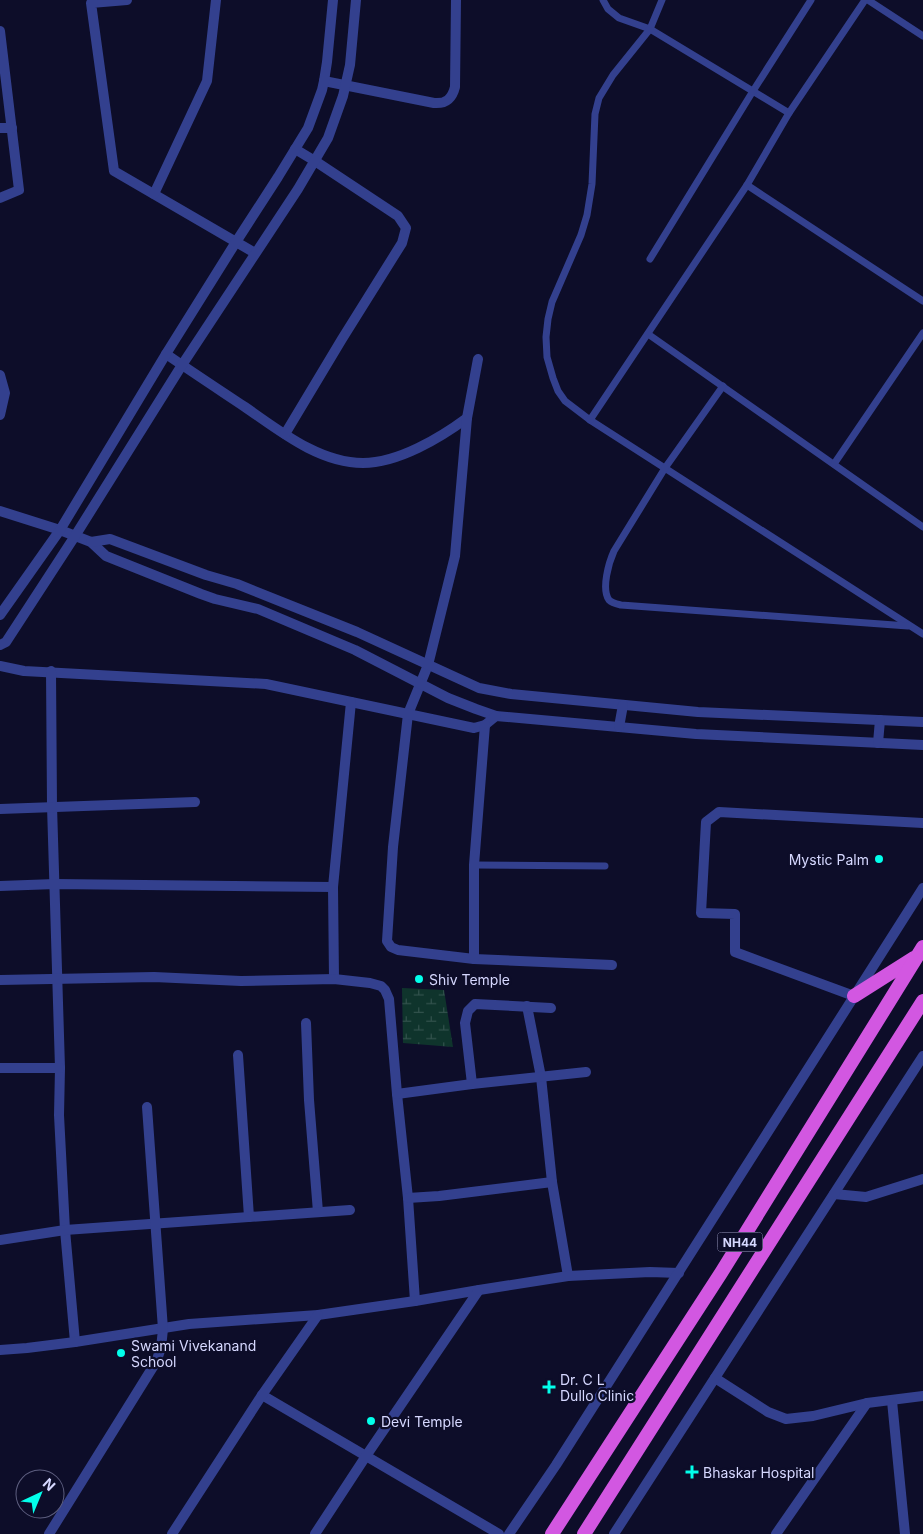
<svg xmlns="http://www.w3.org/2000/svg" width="923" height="1534" viewBox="0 0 923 1534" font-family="Inter,sans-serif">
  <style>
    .wetland { fill: url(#wetland-marsh) }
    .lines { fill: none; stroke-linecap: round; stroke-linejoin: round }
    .service { stroke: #33408e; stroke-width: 7 }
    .minor { stroke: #33408e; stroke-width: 10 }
    .tertiary { stroke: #33408e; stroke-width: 10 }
    .trunk { stroke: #d257e1; stroke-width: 14 }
    .poi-dot { fill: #02ffeb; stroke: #0d0d29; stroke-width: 2 }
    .labels { text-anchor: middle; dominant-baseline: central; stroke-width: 4.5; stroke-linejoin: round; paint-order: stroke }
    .shield { fill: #0d0d29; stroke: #9a9bbf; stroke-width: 1 }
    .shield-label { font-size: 12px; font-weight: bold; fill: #d6d8ff }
    .poi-label { font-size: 14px; fill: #d6d8ff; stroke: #0d0d29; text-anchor: start }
  </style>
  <defs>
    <pattern id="wetland-marsh" width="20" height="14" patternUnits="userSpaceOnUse" patternTransform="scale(1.25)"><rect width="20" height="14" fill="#0f342c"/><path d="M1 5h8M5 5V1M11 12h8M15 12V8" fill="none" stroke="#31514c"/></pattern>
  </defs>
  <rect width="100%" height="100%" fill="#0d0d29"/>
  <!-- wetland -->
  <path class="wetland" d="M402,988L444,990L453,1047L403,1043Z"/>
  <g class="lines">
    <!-- service -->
    <g class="service">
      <path d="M603,0L608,9L619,18L650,29L789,113"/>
      <path d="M662,0L650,29L613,75L599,98L595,114L592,184L587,215L581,235L552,302L548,319L546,337L547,357L553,378L558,391L565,401L590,420L923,634"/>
      <path d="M868,0L923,36"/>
      <path d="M747,185L923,301"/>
      <path d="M650,259L753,91L811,0"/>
      <path d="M648,334L923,527"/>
      <path d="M723,386L665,468L614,551C609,562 601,589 609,600C612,603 617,604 621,605L908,626"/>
      <path d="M590,420L747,185L789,113L865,0"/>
      <path d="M834,464L923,333"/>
      <path d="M474,865L605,866"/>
    </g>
    <!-- minor -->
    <g class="minor">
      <path d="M127,0L91,3L114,171L255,253"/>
      <path d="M0,31L19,190L0,198"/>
      <path d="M324,81L434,103C446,104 452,99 455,87L456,0"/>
      <path d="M0,128H12"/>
      <path d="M154,194L207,81L216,0"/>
      <path d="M166,354C192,372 218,389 245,407C280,431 319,463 363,463C398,463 440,438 467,418"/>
      <path d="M478,359L467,418L455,556L428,665L408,714L393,847L387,941L391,947L398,950L474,959L612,965"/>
      <path d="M0,375L5,393L0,415"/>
      <path d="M285,434L342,339L402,243L406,228L398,216L315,161L295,149"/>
      <path d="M0,511L60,530L91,542L106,556L201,594L215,599L258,609L355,650L448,698L476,709L496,716L696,734L923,745"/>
      <path d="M91,542L110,539L206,575L237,584L357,632L479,688L511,694L698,712L923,722"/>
      <path d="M0,615L60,530L166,354L236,242L278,177L308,128L322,90L324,81L327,62L333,0"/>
      <path d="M0,645L6,642L75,536L182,365L298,189L328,138L343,96L350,65L356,0"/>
      <path d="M0,666L24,671L266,684L474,728L485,725L496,716"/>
      <path d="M51,671L52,806L60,1068L59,1115L65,1230L75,1342"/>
      <path d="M619,727L623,705"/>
      <path d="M878,743L880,720"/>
      <path d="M0,809L195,802"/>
      <path d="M0,886L55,884L333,887"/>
      <path d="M474,959V865L485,725"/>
      <path d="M334,979L333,887L351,702"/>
      <path d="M0,980L154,977L241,981L334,979L370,983L381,986L385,990L389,999L397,1094L408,1198L415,1301"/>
      <path d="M854,996L735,952V914L701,913L706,822L719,812L923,823"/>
      <path d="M527,1006L541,1077L552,1182L568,1276"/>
      <path d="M306,1023L309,1100L318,1212"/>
      <path d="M238,1055L249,1217"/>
      <path d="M0,1068H60"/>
      <path d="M472,1084L465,1023L468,1011L475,1004L551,1008"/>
      <path d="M397,1094L472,1084L586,1072"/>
      <path d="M834,1194L866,1197L923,1179"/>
      <path d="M408,1198L439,1196L552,1182"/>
      <path d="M0,1240L65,1230L350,1210"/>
      <path d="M0,1350L27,1348L75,1342L189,1324L318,1315L415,1301L479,1290L568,1276L650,1272L679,1273"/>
      <path d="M715,1378L768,1412L786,1419L813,1416L867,1403L923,1396"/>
      <path d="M262,1395L499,1534"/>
      <path d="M892,1401L905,1534"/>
      <path d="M49,1534L156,1362L161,1348L163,1329L147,1107"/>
      <path d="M172,1534L262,1395L318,1315"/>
      <path d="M315,1534L366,1456L479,1290"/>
      <path d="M776,1534L867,1403"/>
    </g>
    <!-- tertiary -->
    <g class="tertiary">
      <path d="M509,1534L556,1465L923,888"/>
      <path d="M614,1534L923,1056"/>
    </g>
    <!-- trunk -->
    <g class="trunk">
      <path d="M854,996L914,958"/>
      <path d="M552,1534L721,1273L923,947"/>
      <path d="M584,1534L923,1001"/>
    </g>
  </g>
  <!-- markers -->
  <g class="poi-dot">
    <circle cx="879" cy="859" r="5"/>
    <circle cx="419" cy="979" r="5"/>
    <circle cx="121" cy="1353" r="5"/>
    <path d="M546.5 1379.5h5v5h5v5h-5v5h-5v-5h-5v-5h5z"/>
    <circle cx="371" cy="1421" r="5"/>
    <path d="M689.5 1464.5h5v5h5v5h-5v5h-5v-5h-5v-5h5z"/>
  </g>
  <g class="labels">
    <!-- shield labels -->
    <rect class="shield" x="717.5" y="1232.5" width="45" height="19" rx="4"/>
    <g class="shield-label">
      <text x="740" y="1242">NH44</text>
    </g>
    <!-- poi labels -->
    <g class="poi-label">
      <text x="869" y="859" text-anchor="end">Mystic Palm</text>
      <text x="429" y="979">Shiv Temple</text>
      <text x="131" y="1345">Swami Vivekanand<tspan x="131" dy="16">School</tspan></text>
      <text x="560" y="1379">Dr. C L<tspan x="560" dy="16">Dullo Clinic</tspan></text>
      <text x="381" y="1421">Devi Temple</text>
      <text x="703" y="1472">Bhaskar Hospital</text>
    </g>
  </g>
  <!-- north arrow -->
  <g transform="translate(40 1494) rotate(44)"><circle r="24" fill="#0d0d29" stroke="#5d5e7f"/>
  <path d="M0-4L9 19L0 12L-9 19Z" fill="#02ffeb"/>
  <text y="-8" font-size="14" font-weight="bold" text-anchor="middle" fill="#d6d8ff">N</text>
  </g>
</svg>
